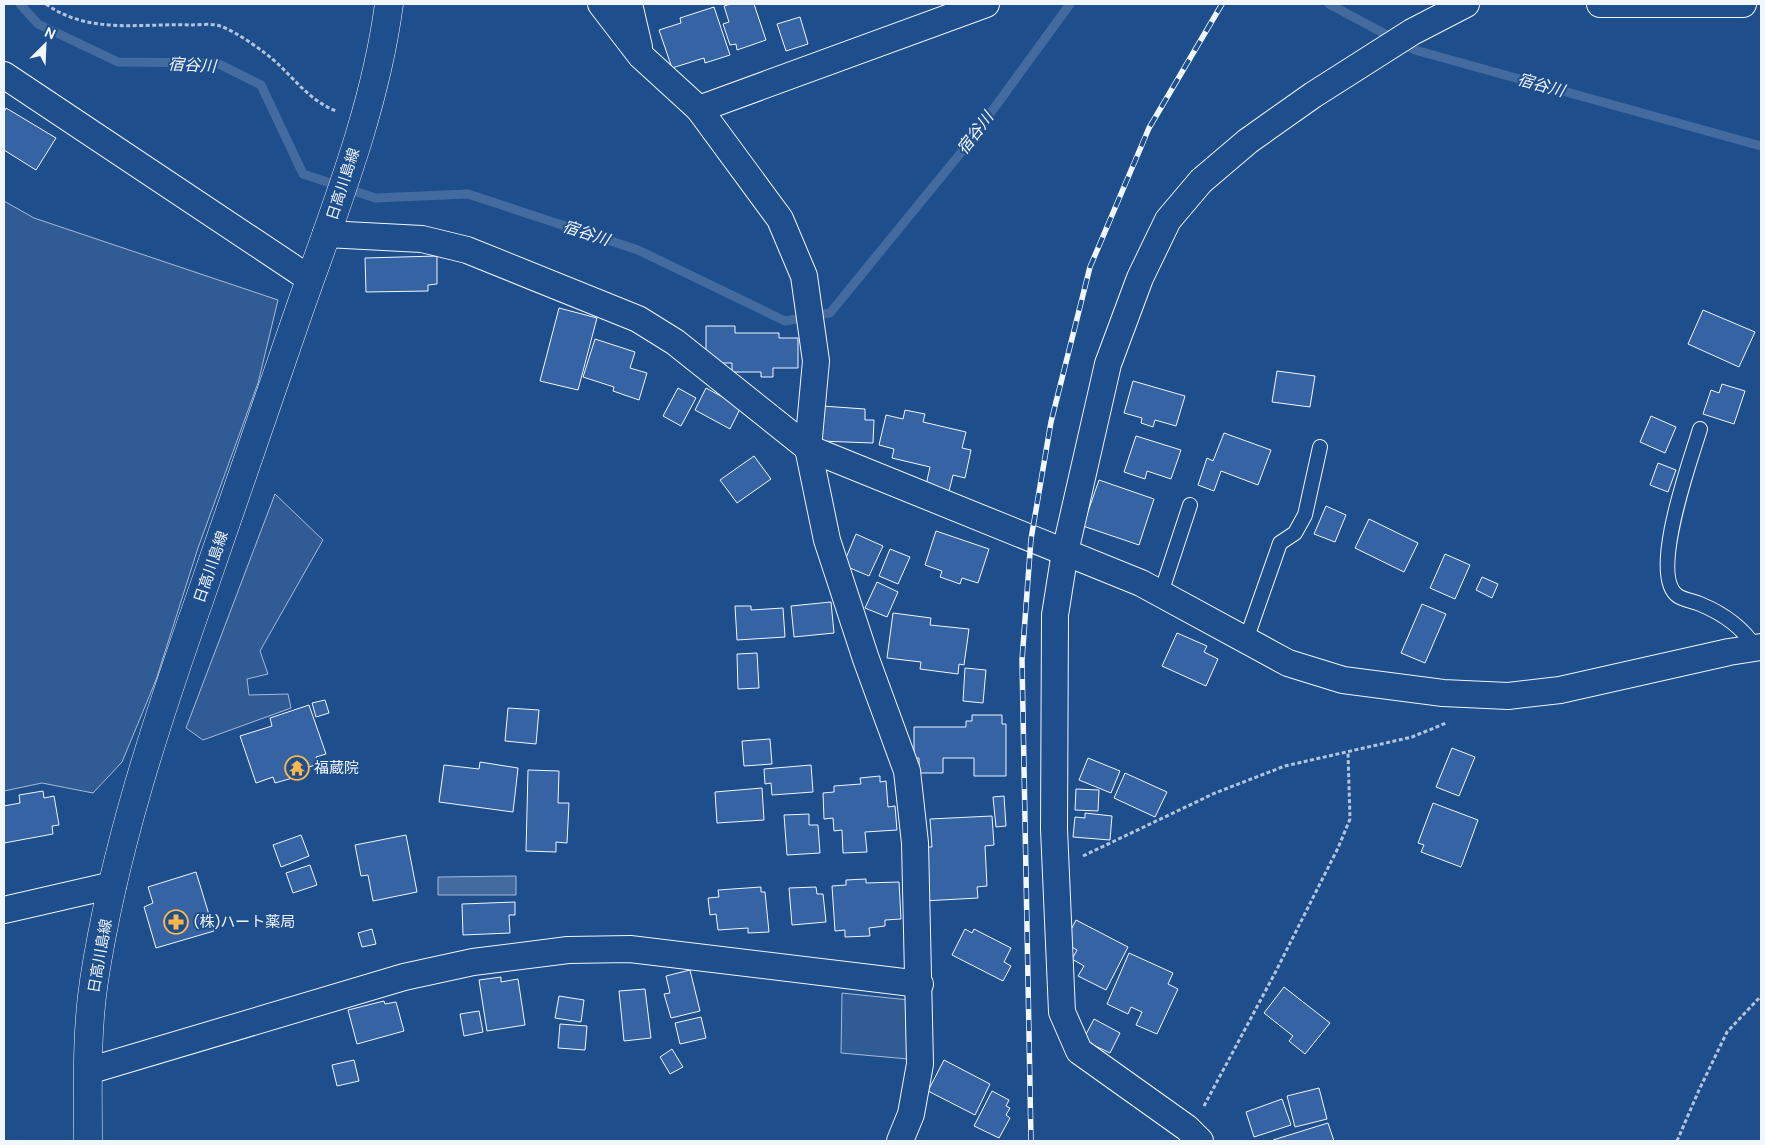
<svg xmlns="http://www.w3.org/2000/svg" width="1765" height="1145" viewBox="0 0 1765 1145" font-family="'DM Sans','Noto Sans JP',sans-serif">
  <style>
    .built { fill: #305b95; stroke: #a8bbd7 }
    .water { fill: #446ba0; stroke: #a8bbd7 }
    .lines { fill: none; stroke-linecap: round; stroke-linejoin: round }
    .stream { stroke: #446ba0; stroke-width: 9 }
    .building { fill: #3563a3; stroke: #f2f6ff }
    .service-casing { stroke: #f2f6ff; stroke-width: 16 }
    .minor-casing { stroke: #f2f6ff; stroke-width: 28 }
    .primary-casing { stroke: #f2f6ff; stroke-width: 29 }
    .path { stroke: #b3c4dc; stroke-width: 3; stroke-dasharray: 4 2.5; stroke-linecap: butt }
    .service { stroke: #1f4e8c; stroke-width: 14 }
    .minor { stroke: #1f4e8c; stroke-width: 26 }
    .primary { stroke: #1f4e8c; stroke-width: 28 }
    .rail-casing { stroke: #f2f6ff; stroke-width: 5.5 }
    .rail { stroke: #1f4e8c; stroke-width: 4; stroke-dasharray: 11; stroke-linecap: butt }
    .labels { text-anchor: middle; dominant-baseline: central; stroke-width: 4; stroke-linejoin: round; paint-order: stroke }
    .street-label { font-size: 15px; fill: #f2f6ff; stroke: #1f4e8c }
    .poi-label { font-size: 15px; fill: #f2f6ff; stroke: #1f4e8c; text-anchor: start }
    .water-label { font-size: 16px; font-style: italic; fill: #f2f6ff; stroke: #1f4e8c }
  </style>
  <rect width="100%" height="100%" fill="#1f4e8c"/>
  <!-- built -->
  <g class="built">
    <path d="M4,201L34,218L278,300L258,383L198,548L156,680L122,762L93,793L42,783L4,791Z"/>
    <path d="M275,494L323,540L260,651L268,674L247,679L249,695L288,694L291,708L203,740L186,728Z"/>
    <path d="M842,993L909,1000L908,1059L841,1053Z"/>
  </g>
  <!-- water -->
  <path class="water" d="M516,876V895H438V877Z"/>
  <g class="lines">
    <!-- stream -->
    <g class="stream">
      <path d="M20,4L38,24L118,62L217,63L261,85L303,174L375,198L468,194L638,250L785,321L830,313L968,144L1070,4"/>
      <path d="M1329,4L1415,50L1761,146"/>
    </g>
  </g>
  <!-- building -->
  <g class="building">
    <path d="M731,4H754L766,40L737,50L736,44L730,45L723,24L729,22L724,6Z"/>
    <path d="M714,7L730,55L705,63L704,58L672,68L659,30L681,23L680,18Z"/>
    <path d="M800,17L808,44L786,51L777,24Z"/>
    <path d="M6,108L56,138L36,170L4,150V112Z"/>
    <path d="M437,256V284L428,285V291L366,292L365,258Z"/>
    <path d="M559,308L597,318L578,390L540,381Z"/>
    <path d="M1703,310L1755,332L1739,367L1688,344Z"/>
    <path d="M706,326H735V333H779V338H798V368H773V377H761V372H732V363H706Z"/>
    <path d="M595,339L635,352L630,368L647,373L639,400L613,391L614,387L583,377Z"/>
    <path d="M1277,371L1315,376L1310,407L1272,402Z"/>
    <path d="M1133,381L1185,396L1176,426L1155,420L1153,427L1141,423L1142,418L1124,413Z"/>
    <path d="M1722,384L1745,391L1734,424L1703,414L1711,390L1719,393Z"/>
    <path d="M678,388L696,398L681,426L663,416Z"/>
    <path d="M706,388L741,407L730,429L695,410Z"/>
    <path d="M822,406L865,409V420H874L873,443L820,441Z"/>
    <path d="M905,410L925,414L923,422L966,432L962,448L971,450L965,478L953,475L949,491L926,485L930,467L892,458L894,449L879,445L886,415L903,419Z"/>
    <path d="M1651,416L1676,427L1665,453L1640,442Z"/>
    <path d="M1224,433L1271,450L1258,485L1221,471L1214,491L1198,485L1207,458L1213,461Z"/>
    <path d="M1136,436L1181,450L1171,479L1147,471L1145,479L1124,472Z"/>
    <path d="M754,456L771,479L737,503L720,480Z"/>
    <path d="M1658,463L1676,470L1668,492L1650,485Z"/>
    <path d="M1099,480L1154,499L1139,545L1083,526Z"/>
    <path d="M1326,506L1346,515L1335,542L1314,534Z"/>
    <path d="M1369,519L1418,543L1404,572L1355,548Z"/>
    <path d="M936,531L989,549L978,583L962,578L960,584L940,577L942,571L925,565Z"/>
    <path d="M856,534L883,546L869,576L843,565Z"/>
    <path d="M890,549L910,557L898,584L879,576Z"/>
    <path d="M1445,554L1470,565L1455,599L1430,588Z"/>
    <path d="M1482,577L1498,584L1492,598L1476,590Z"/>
    <path d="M877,582L898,592L887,617L865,608Z"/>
    <path d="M831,602L834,633L794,637L791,606Z"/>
    <path d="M1422,604L1446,614L1425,663L1401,653Z"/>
    <path d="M735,606H751V610L783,608L785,637L737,640Z"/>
    <path d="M893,613L931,618L930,625L969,629L964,665L959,664L958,674L920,669L921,662L887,658Z"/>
    <path d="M1177,633L1207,646L1204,652L1218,659L1206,686L1162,666Z"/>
    <path d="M757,653L759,688L738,689L737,654Z"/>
    <path d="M965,668L986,670L983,703L963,701Z"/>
    <path d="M325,700L329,713L316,717L312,703Z"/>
    <path d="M309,705L326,754L316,757L318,764L294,772L296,777L275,783L273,777L256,783L240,736L272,726L270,718Z"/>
    <path d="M508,708L539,710L536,744L505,741Z"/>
    <path d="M972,715H1002V724H1006V776H974V758H943V773H919V758H914V727H966V721H972Z"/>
    <path d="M770,739L772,764L744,766L742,741Z"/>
    <path d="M1452,748L1475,757L1459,796L1436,787Z"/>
    <path d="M1088,758L1120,771L1111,793L1079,780Z"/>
    <path d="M480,762L518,768L513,812L439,802L444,765L479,769Z"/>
    <path d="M811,765L813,792L772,795L771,783L765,784L764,769Z"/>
    <path d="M528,770L559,771L558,803H569L567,843L556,842V852L526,851Z"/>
    <path d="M1125,773L1167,792L1155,817L1114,798Z"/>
    <path d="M880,776V782L886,781L888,807L895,806L897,830L865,832L867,852L843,853L842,830L834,831L833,818L824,819L823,793L834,792V786L861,784L860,778Z"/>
    <path d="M762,788L764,820L717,823L715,792Z"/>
    <path d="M1076,789L1099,790L1098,811L1075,810Z"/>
    <path d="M43,791L44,798L54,796L59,825L52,826L53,834L4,843V806L20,803L19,795Z"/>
    <path d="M1004,796L1006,826L996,827L993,797Z"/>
    <path d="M1433,803L1478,820L1461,867L1421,852L1424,845L1418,843Z"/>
    <path d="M1085,813L1112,816L1110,840L1073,837L1075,817L1085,818Z"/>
    <path d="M809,814V825H818L820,853L787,855L784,815Z"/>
    <path d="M992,816L994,845L985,846L987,886L977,887L978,898L923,901L920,847H932L930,819Z"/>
    <path d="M301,835L309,856L281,867L273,845Z"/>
    <path d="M406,835L417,892L373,901L368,875L361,876L355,845Z"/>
    <path d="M310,865L317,885L293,893L286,873Z"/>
    <path d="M196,872L214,931L156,948L144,907L153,903L148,887Z"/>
    <path d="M866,879V883L899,882L901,919L885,920V926L869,928L870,936L845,937V930L835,931L832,886L846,885V880Z"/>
    <path d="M761,887V892H765L769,932L748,933V928L718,930L716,914L710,915L708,898L719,897L718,890Z"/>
    <path d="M816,887L817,894H823L826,922L792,925L789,888Z"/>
    <path d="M515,902V915H509L510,933L463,935L462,904Z"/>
    <path d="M1076,920L1128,947L1106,990L1078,976L1084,966L1072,959L1077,950L1064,943Z"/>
    <path d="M372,929L376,944L362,947L358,933Z"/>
    <path d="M965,929L972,933L974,929L1011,948L1004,962L1011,966L1003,981L952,955Z"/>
    <path d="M1129,953L1173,973L1168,984L1178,989L1157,1034L1136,1025L1142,1012L1131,1007L1128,1014L1107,1004Z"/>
    <path d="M690,970L700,1011L671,1018L664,994L670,993L666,976Z"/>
    <path d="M501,977V982L518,979L525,1025L487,1031L479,980Z"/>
    <path d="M1284,987L1330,1023L1305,1054L1289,1041L1293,1036L1264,1013Z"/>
    <path d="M645,989L651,1038L624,1041L619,991Z"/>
    <path d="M559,996L584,1000L581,1022L555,1018Z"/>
    <path d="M384,1001L385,1004L396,1002L404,1031L357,1044L348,1010Z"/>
    <path d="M479,1011L483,1032L464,1036L460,1014Z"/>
    <path d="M701,1017L706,1038L680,1044L675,1023Z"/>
    <path d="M1094,1019L1120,1033L1110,1053L1083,1040Z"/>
    <path d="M560,1024L587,1026L585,1050L558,1048Z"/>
    <path d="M672,1049L683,1067L670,1074L660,1057Z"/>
    <path d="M354,1060L359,1081L337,1086L332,1065Z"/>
    <path d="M944,1060L990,1084L975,1115L928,1091Z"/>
    <path d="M1319,1088L1327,1119L1295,1127L1287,1096Z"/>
    <path d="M992,1091L1009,1100L1006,1106L1010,1108L1006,1115L1010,1118L999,1138L974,1126Z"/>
    <path d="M1282,1099L1291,1125L1254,1137L1246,1112Z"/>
    <path d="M1328,1123L1334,1141H1273V1140Z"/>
  </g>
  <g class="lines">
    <!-- service casing -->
    <g class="service-casing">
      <g id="service">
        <path d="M1700,429C1691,459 1648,576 1678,596C1684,600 1693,601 1700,604C1722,613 1743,628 1756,648"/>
        <path d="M1161,593L1190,505"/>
        <path d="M1246,640L1280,543L1295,533L1305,515L1320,447"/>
      </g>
    </g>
    <!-- minor casing -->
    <g class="minor-casing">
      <g id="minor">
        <path d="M601,4L641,56L699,109L780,219L804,276L816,361L808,448L827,540L866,659L907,771L915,843L920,1064L911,1114L900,1141"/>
        <path d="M629,4L639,47"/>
        <path d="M1600,4H1743"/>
        <path d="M4,75L310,279"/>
        <path d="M699,109L986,4"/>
        <path d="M326,234L422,239L467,250L638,319L675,342L808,448L1141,583L1288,663L1343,680L1443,693L1508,696L1560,690L1729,652L1761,647"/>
        <path d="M4,910L113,885"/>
        <path d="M88,1071L404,977L473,962L568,950L630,949L920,984"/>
        <path d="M1200,1141L1187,1128L1079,1051L1062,1012L1054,829L1055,615L1065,552L1108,364L1140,278L1168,220L1201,181L1248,141L1313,95L1412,32L1466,4"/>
      </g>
    </g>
    <!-- primary casing -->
    <g class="primary-casing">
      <path id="primary" d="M88,1141C88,1088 86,1033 94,981C114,850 156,723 200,598C233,502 266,407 299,311C334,211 375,110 389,4"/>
    </g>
    <!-- path -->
    <g class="path">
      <path d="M46,4C89,35 140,23 190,25C199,25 211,23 220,26C237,32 264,51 278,64C297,82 311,101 336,111"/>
      <path d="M1083,856L1215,793L1285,766L1412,737L1446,723"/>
      <path d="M1204,1106L1275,973L1338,848L1350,819L1348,753"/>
      <path d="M1677,1141L1699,1090L1727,1032L1761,996"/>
    </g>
    <!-- service -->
    <use href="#service" class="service"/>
    <!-- minor -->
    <use href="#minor" class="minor"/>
    <!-- primary -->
    <use href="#primary" class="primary"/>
    <!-- rail casing -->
    <g class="rail-casing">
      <path id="rail" d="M1031,1141L1022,660L1031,539L1051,422L1090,267L1149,128L1222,4"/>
    </g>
    <!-- rail -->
    <use href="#rail" class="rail"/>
  </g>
  <!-- icons -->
  <defs>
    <g id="temple-ring" transform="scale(1.25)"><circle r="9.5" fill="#1f4e8c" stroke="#ffb74d" stroke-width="1.5"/><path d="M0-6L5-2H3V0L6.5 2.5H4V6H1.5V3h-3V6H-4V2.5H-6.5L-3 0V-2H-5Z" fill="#ffb74d"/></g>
    <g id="pharmacy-ring" transform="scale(1.25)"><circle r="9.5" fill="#1f4e8c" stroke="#ffb74d" stroke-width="1.5"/><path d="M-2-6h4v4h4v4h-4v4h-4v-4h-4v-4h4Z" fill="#ffb74d"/></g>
  </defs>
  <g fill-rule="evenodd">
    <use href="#temple-ring" x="297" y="768"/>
    <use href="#pharmacy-ring" x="176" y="922"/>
  </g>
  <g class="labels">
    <!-- street labels -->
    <g class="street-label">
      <text transform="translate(343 184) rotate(-72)">日高川島線</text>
      <text transform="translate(211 567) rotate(-71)">日高川島線</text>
      <text transform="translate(100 956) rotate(-80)">日高川島線</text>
    </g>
    <!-- poi labels -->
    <g class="poi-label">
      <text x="314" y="768">福蔵院</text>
      <text x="194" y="922">(株)ハート薬局</text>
    </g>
    <!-- water labels -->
    <g class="water-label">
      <text transform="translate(192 65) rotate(3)">宿谷川</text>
      <text transform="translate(1541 85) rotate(15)">宿谷川</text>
      <text transform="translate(975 133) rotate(-53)">宿谷川</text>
      <text transform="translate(586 233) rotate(18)">宿谷川</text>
    </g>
  </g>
  <!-- border -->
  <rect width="1765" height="1145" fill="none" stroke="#f2f6ff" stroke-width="10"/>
  <!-- north arrow -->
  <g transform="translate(45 45) rotate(24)" stroke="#1f4e8c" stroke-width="4" paint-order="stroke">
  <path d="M0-4L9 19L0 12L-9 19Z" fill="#f2f6ff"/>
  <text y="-8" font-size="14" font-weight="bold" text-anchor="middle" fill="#f2f6ff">N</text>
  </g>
</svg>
